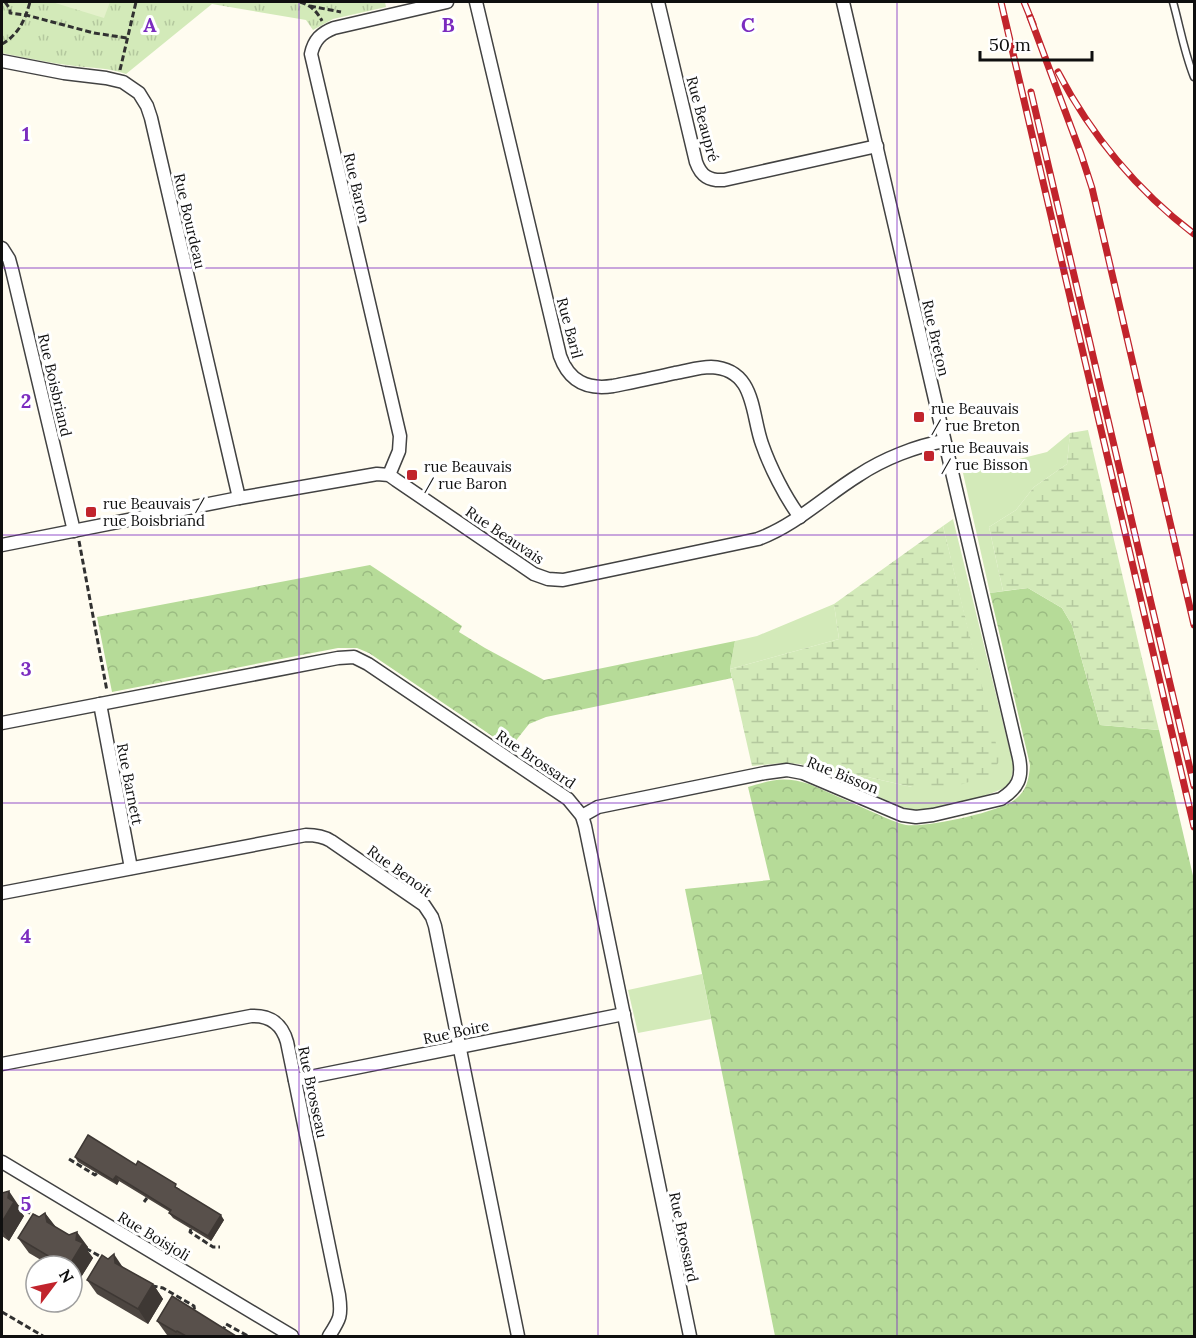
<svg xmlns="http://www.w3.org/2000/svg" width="1196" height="1338" viewBox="0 0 1196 1338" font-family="Lora,serif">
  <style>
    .grass { fill: #d3eab9 }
    .forest { fill: url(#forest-crowns) }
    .wetland { fill: url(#wetland-marsh) }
    .park { fill: url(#park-tufts) }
    .pitch { fill: #e4f1cb }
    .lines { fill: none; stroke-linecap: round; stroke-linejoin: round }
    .service-casing { stroke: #424242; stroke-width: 9 }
    .minor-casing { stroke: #424242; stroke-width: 15 }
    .path { stroke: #313131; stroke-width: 3; stroke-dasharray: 6 3; stroke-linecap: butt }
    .service { stroke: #fff; stroke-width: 6 }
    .minor { stroke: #fff; stroke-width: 12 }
    .rail-casing { stroke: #c1242c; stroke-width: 7 }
    .rail { stroke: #fff; stroke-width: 4.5; stroke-dasharray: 14; stroke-linecap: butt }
    .wall { fill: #4c4540 }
    .shaded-wall { fill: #3e3834 }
    .building { fill: #58504b; stroke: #3e3834; stroke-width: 1.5 }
    .grid { fill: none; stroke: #7b2cbf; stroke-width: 1.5; stroke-opacity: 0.55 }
    .poi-dot { fill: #c1242c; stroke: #fff; stroke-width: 2 }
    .labels { text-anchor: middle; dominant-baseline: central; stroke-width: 6; stroke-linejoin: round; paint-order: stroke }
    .street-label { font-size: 15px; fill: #0f0f0f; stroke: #fff }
    .poi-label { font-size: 15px; fill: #0f0f0f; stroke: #fff; text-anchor: start }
    .grid-label { font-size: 20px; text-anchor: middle; font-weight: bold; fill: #7b2cbf; stroke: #fff; stroke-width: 6; stroke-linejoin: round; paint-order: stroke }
  </style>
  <defs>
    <pattern id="forest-crowns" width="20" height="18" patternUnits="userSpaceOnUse" patternTransform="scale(1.5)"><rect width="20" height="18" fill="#b6db98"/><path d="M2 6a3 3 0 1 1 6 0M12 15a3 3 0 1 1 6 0" fill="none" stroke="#9bbb82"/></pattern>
    <pattern id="wetland-marsh" width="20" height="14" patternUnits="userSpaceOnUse" patternTransform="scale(1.5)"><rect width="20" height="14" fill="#d3eab9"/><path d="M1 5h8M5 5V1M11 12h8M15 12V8" fill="none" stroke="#b4c89e"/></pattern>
    <pattern id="park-tufts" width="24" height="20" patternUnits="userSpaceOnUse" patternTransform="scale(1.5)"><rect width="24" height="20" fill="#d3eab9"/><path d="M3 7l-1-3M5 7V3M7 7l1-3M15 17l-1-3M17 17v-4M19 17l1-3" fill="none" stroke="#b4c89e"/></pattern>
  </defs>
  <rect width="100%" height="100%" fill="#fffcf0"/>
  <!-- grass -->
  <g class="grass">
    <path d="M1070,433L1067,464L1034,487L1016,510L989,527L1003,591L990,593L963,473L1047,452Z"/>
    <path d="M953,519L1013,764C1013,773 1012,780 1006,786C998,795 930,810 916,810C912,809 907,808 902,807L820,771L854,774L912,787L999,760L943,526Z"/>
    <path d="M834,604L839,639L730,669L735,641L757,636Z"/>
    <path d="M702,974L711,1019L638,1033L628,990Z"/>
  </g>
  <!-- forest -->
  <g class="forest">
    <path d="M370,565L462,626L459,632L485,648L544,680L735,641L730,669L732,678L546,717L529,724L510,748L369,653L357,648H338L112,692L97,617Z"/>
    <path d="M1028,588L1062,608L1072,625L1100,725L1159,730L1194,880V1336H775L685,889L770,880L748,787C771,780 784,776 809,784C828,792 848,801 868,810C880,815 893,822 906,825C925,828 998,812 1013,801C1026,792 1029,781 1030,765L990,593Z"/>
  </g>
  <!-- wetland -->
  <g class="wetland">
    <path d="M1088,430L1159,730L1100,725L1072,625L1062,608L1028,588L1003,591L989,527L1016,510L1034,487L1067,464L1070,433Z"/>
    <path d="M943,526L1000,760L991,774L963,784L937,788L912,787L854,774L820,771L800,764L782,763L752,766L730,669L839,639L834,604Z"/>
  </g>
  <!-- park -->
  <path class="park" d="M2,2H385L386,7L333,19L313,30L306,20L212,4L126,74C110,68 91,68 75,66C50,63 26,58 2,53Z"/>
  <!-- pitch -->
  <path class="pitch" d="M52,2H110L104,18Z"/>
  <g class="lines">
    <!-- service casing -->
    <g class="service-casing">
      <path id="service" d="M1173,2C1180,27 1184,52 1194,77"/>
    </g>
    <!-- minor casing -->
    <g class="minor-casing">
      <g id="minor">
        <path d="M476,2L560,356C569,381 587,390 613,386C633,382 654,378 675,373C687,371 699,367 711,367C756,369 751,414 762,444C770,467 785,497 800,517"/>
        <path d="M658,2L696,162C701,176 709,181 724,180L877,146"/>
        <path d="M2,61L64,73L106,78L123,82L139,93L147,106L151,118L239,498"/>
        <path d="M2,248L9,259L12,270L74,531"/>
        <path d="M389,475L399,451L400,436L311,54C314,40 321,33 334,28L447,2"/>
        <path d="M2,545L239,498L377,474L389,475L396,480L534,574L548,579L563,580L758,539C796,525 825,496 859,475C883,459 916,446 944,441"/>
        <path d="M100,704L131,868"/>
        <path d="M2,723L338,658L354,657L368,664L568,799L582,816L585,826L690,1336"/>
        <path d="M582,816L598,807L765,773L787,770L803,773L902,815L916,817L933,815L1001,799C1018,788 1023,778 1019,758L940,421L843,2"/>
        <path d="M2,893L306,835C316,835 323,836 331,841L424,905L432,917L435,926L518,1336"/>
        <path d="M2,1064L251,1016C270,1015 282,1024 287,1042L339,1295C342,1316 340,1319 329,1336"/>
        <path d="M295,1080L624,1014"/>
        <path d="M2,1162L292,1336"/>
      </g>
    </g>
    <!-- path -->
    <g class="path">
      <path d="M5,2L10,9V13L26,15L94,33L127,38"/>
      <path d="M300,2C310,5 317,11 322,21"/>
      <path d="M310,6L341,12"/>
      <path d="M2,44C19,34 25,20 30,2"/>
      <path d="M120,70L136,2"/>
      <path d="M79,541L107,691"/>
      <path d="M69,1159L95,1175L97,1173"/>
      <path d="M144,1202L147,1198"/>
      <path d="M17,1208L19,1207L35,1216"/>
      <path d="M191,1229L190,1232L213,1247H220"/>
      <path d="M86,1250L87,1249L103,1258"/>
      <path d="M152,1287L153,1286L163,1288L194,1306L195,1314"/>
      <path d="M2,1312L43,1336"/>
      <path d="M222,1332L226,1324L248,1336"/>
    </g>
    <!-- service -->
    <use href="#service" class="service"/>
    <!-- minor -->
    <use href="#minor" class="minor"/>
    <!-- rail casing -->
    <g class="rail-casing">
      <g id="rail">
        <path d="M1001,2L1194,827"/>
        <path d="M1024,2L1033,24"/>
        <path d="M1030,17L1081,154L1092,188L1194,625"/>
        <path d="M1058,72C1091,135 1138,191 1194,234"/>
        <path d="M1031,92L1194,786"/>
      </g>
    </g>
    <!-- rail -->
    <use href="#rail" class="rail"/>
  </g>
  <!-- wall -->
  <g class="wall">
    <path d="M75,1157L136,1165L180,1189L179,1190L224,1220L211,1241L173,1218L169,1213L170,1212L119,1181L117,1185L78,1162Z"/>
    <path d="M2,1193L19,1206L18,1209L24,1216L9,1241L2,1236Z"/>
    <path d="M45,1213L55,1227L88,1247L87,1250L93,1258L78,1282L72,1279V1266H51L29,1253L18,1238L39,1217Z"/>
    <path d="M124,1268L153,1284L163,1299L148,1324L97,1294L87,1280Z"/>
    <path d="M157,1321L236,1336H169L167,1335Z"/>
  </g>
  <!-- shaded-wall -->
  <g class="shaded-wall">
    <path d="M116,1176L119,1181L117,1185L113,1180Z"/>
    <path d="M9,1191L19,1206L18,1209L24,1216L9,1241L2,1230V1222Z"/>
    <path d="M45,1213L56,1227L47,1222Z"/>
    <path d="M221,1215L224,1220L211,1241L208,1236Z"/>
    <path d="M77,1232L88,1247L87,1250L93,1258L78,1282L72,1274V1266H69L76,1240Z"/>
    <path d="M114,1254L124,1269L115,1263Z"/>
    <path d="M153,1284L163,1299L148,1324L138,1309Z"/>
  </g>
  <!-- building -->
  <g class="building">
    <path d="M88,1135L136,1165L138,1161L176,1184L175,1187L221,1215L208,1236L169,1213L171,1210L116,1176L113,1180L75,1157Z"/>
    <path d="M9,1191L8,1198L14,1202L2,1222V1193Z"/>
    <path d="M45,1213L47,1222L69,1235L77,1232L76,1240L83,1243L69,1266H65L18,1238L33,1214L39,1217Z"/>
    <path d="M114,1254L115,1263L153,1284L138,1309L87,1280L102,1255L108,1259Z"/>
    <path d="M172,1296L236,1336H186L177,1331L176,1332L157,1321Z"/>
  </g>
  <!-- grid -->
  <path class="grid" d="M299,2V1336M598,2V1336M897,2V1336M2,268H1194M2,535H1194M2,803H1194M2,1070H1194"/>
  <!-- markers -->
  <g class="poi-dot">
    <rect x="913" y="411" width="12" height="12" rx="3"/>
    <rect x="923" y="450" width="12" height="12" rx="3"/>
    <rect x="406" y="469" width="12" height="12" rx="3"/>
    <rect x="85" y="506" width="12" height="12" rx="3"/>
  </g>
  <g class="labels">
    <!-- street labels -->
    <g class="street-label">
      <text transform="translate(703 119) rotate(75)">Rue Beaupré</text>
      <text transform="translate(357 188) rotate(77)">Rue Baron</text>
      <text transform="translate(190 221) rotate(77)">Rue Bourdeau</text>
      <text transform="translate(570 328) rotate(75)">Rue Baril</text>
      <text transform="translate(936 338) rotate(77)">Rue Breton</text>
      <text transform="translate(55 385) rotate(77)">Rue Boisbriand</text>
      <text transform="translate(505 535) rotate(34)">Rue Beauvais</text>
      <text transform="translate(536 759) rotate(34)">Rue Brossard</text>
      <text transform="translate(843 775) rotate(22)">Rue Bisson</text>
      <text transform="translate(130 784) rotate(79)">Rue Barnett</text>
      <text transform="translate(400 871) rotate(36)">Rue Benoit</text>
      <text transform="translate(456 1032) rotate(-12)">Rue Boire</text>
      <text transform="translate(313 1092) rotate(78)">Rue Brosseau</text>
      <text transform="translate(154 1236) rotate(31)">Rue Boisjoli</text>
      <text transform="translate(684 1237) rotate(78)">Rue Brossard</text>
    </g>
    <!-- poi labels -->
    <g class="poi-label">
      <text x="931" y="408">rue Beauvais<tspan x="931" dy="17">/ rue Breton</tspan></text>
      <text x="941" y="447">rue Beauvais<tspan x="941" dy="17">/ rue Bisson</tspan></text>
      <text x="424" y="466">rue Beauvais<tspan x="424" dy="17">/ rue Baron</tspan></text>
      <text x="103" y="503">rue Beauvais /<tspan x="103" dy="17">rue Boisbriand</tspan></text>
    </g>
  </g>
  <g class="grid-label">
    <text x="150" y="32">A</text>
    <text x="448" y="32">B</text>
    <text x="748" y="32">C</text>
    <text x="26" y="141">1</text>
    <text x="26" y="408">2</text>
    <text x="26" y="676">3</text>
    <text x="26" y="943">4</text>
    <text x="26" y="1211">5</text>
  </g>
  <!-- border -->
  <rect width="1196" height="1338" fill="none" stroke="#0f0f0f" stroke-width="6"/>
  <!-- north arrow -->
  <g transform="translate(54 1284) rotate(58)"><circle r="28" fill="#ffffff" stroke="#9f9f9f" stroke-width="1.5"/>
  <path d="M0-4.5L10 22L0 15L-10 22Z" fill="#c1242c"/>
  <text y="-9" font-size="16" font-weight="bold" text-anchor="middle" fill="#0f0f0f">N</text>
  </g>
  <!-- scale -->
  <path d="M980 51v9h112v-9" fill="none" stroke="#0f0f0f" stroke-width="3"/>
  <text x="989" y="51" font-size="18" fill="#0f0f0f" stroke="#ffffff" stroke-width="4.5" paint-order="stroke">50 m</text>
</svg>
